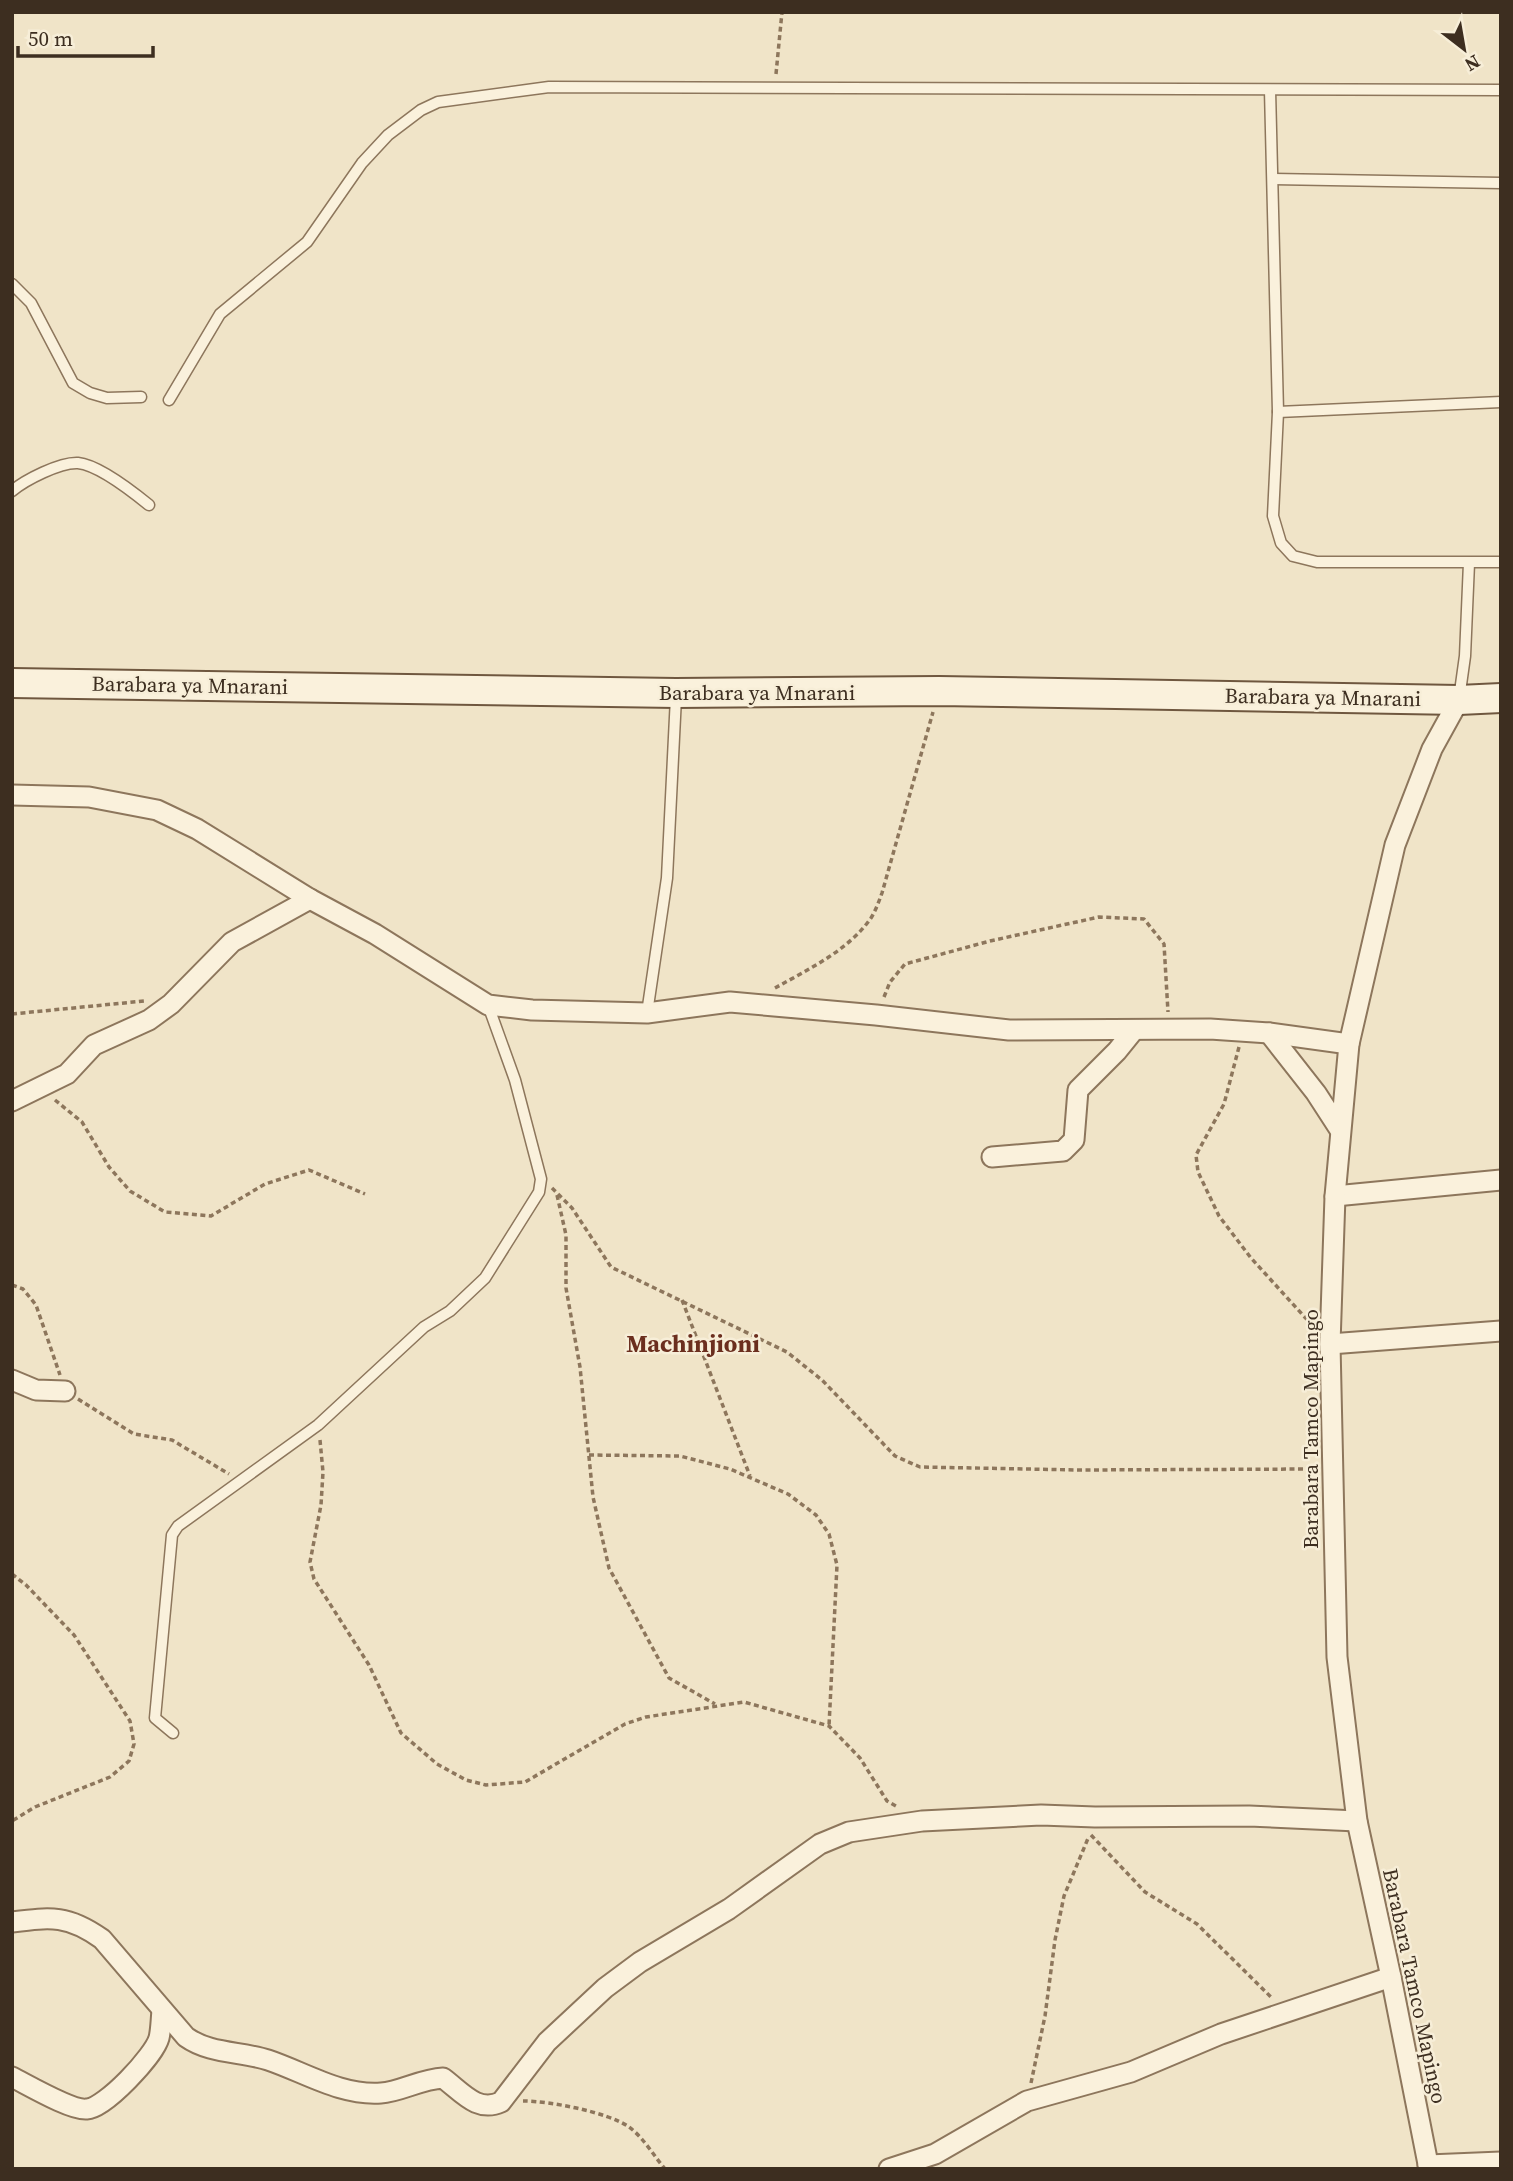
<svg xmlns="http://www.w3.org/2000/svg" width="1513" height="2181" viewBox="0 0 1513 2181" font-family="'Source Serif 4',serif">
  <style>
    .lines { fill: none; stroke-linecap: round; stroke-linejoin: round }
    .lane-casing { stroke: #8d765c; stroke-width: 13 }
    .street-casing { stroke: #8d765c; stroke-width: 23 }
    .secondary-casing { stroke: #6f573f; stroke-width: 32 }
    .path { stroke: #8d765c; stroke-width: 3.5; stroke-dasharray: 5 3.5; stroke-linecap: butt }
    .lane { stroke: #faf1dc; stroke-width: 10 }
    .street { stroke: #faf1dc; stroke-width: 19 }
    .secondary { stroke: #faf1dc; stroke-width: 28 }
    .labels { text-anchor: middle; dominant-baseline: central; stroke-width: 5; stroke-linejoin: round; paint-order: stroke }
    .street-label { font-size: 21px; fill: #3d2e20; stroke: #f7eed8 }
    .quarter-label { font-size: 24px; font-weight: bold; fill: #6b2e1e; stroke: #f7eed8 }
  </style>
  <rect width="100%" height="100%" fill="#f0e4c8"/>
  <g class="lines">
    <!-- lane casing -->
    <g class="lane-casing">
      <g id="lane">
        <path d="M1270,90L1278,412L1273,516L1281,543L1293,556L1317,562H1501"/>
        <path d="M1273,179L1501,183"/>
        <path d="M12,284L31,303L73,383L90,393L107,398L141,397"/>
        <path d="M169,400L220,314L307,242L362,163L388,135L421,110L438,102L549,87L1501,90"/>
        <path d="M1278,412L1501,402"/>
        <path d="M12,491C25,480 60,462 78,463C98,465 133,492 149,505"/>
        <path d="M1459,699L1465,656L1469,563"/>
        <path d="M647,1013L667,878L676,697"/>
        <path d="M173,1733L155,1718L172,1535L178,1526L318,1425L424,1327L450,1311L485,1278L539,1192L541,1179L515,1080L488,1005"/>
      </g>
    </g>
    <!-- street casing -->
    <g class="street-casing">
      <g id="street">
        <path d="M12,795L89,797L157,810L197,829L310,899L375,934L488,1005L532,1010L647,1013L730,1002L876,1015L1009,1030L1210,1029L1269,1033L1349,1044"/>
        <path d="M1269,1033L1316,1093L1340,1130"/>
        <path d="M12,1101L67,1074L94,1045L149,1020L171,1004L232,942L310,899"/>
        <path d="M992,1157L1063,1151L1074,1140L1078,1090L1117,1051L1134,1030"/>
        <path d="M1335,1196L1501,1180"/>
        <path d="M1330,1344L1501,1331"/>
        <path d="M12,1380L36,1390L65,1391"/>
        <path d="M12,1922C52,1917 68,1915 102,1939L186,2037C210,2054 240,2051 268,2060C304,2072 341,2096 381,2093C400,2092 421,2079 443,2078C462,2092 477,2113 501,2102L547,2042L605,1988L640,1962L729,1909L820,1844L849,1832L922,1821L1041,1815L1095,1817L1249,1816L1357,1821"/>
        <path d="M12,2077C28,2085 72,2111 87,2109C105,2108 154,2056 159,2038C161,2030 161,2019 162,2011"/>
        <path d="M1428,2165L1501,2162"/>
        <path d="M889,2169L935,2154L1027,2101L1131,2072L1221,2034L1391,1977"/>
        <path d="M1429,2169L1391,1977L1357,1821L1337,1657L1330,1344L1335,1196L1349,1044L1395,845L1432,749L1459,700"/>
      </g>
    </g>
    <!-- secondary casing -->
    <g class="secondary-casing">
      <path id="secondary" d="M12,683L676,693L939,691L1459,700L1501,698"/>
    </g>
    <!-- path -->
    <g class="path">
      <path d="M776,74L782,12"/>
      <path d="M775,988C809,969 849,950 871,918C876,910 879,901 882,893L933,712"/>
      <path d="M884,997L890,982L905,964L990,941L1099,917L1144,919L1164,944L1168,1012"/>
      <path d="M12,1014L144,1001"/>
      <path d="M1239,1047L1224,1104L1196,1155L1198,1172L1219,1216L1251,1258L1311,1324"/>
      <path d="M55,1100L82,1122L109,1167L130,1191L165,1212L211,1216L265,1184L309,1170L365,1194"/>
      <path d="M552,1188L572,1208L611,1267L787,1352L822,1380L895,1456L920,1467L1080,1470L1315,1469"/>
      <path d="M557,1195L566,1235V1288L580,1367L593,1497L609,1568L669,1678L715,1704"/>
      <path d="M12,1285L23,1289L36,1305L60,1375"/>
      <path d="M682,1300L750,1476"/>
      <path d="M78,1399L134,1434L172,1440L229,1474"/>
      <path d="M320,1440L323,1472L321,1505L310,1562L314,1579L369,1665L401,1733L437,1764L466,1780L486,1785L525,1782L625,1724L646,1717L744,1702L829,1726L860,1758L887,1801L896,1806"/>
      <path d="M589,1455L680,1456L730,1469L788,1494L816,1515L829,1534L837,1565L829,1726"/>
      <path d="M12,1574L26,1585L74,1635L130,1721L134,1744L129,1761L110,1777L35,1807L12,1821"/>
      <path d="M1091,1835L1145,1892L1197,1924L1272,1998"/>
      <path d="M1031,2083L1045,2016L1055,1940L1064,1896L1089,1836"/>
      <path d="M523,2101C549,2101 608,2112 629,2127C643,2137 654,2156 665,2169"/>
    </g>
    <!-- lane -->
    <use href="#lane" class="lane"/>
    <!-- street -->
    <use href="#street" class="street"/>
    <!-- secondary -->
    <use href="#secondary" class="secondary"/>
  </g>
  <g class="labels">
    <!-- street labels -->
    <g class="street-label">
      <text transform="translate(190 685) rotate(1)">Barabara ya Mnarani</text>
      <text x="757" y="692">Barabara ya Mnarani</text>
      <text transform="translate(1323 697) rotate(1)">Barabara ya Mnarani</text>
      <text transform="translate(1310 1429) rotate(-90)">Barabara Tamco Mapingo</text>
      <text transform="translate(1415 1986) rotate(78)">Barabara Tamco Mapingo</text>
    </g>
    <!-- quarter labels -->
    <g class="quarter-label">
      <text x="693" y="1343">Machinjioni</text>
    </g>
  </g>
  <!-- border -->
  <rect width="1513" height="2181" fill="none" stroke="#3d2e20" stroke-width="28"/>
  <!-- north arrow -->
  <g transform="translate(1464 49) rotate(149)" stroke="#f7eed8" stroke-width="5" paint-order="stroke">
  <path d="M0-5L12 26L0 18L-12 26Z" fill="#3d2e20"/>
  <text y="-10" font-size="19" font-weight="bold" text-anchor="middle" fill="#3d2e20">N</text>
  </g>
  <!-- scale -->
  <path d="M18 46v10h135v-10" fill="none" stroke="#3d2e20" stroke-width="3.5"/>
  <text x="28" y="46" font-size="21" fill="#3d2e20" stroke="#f7eed8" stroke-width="5" paint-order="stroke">50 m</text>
</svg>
